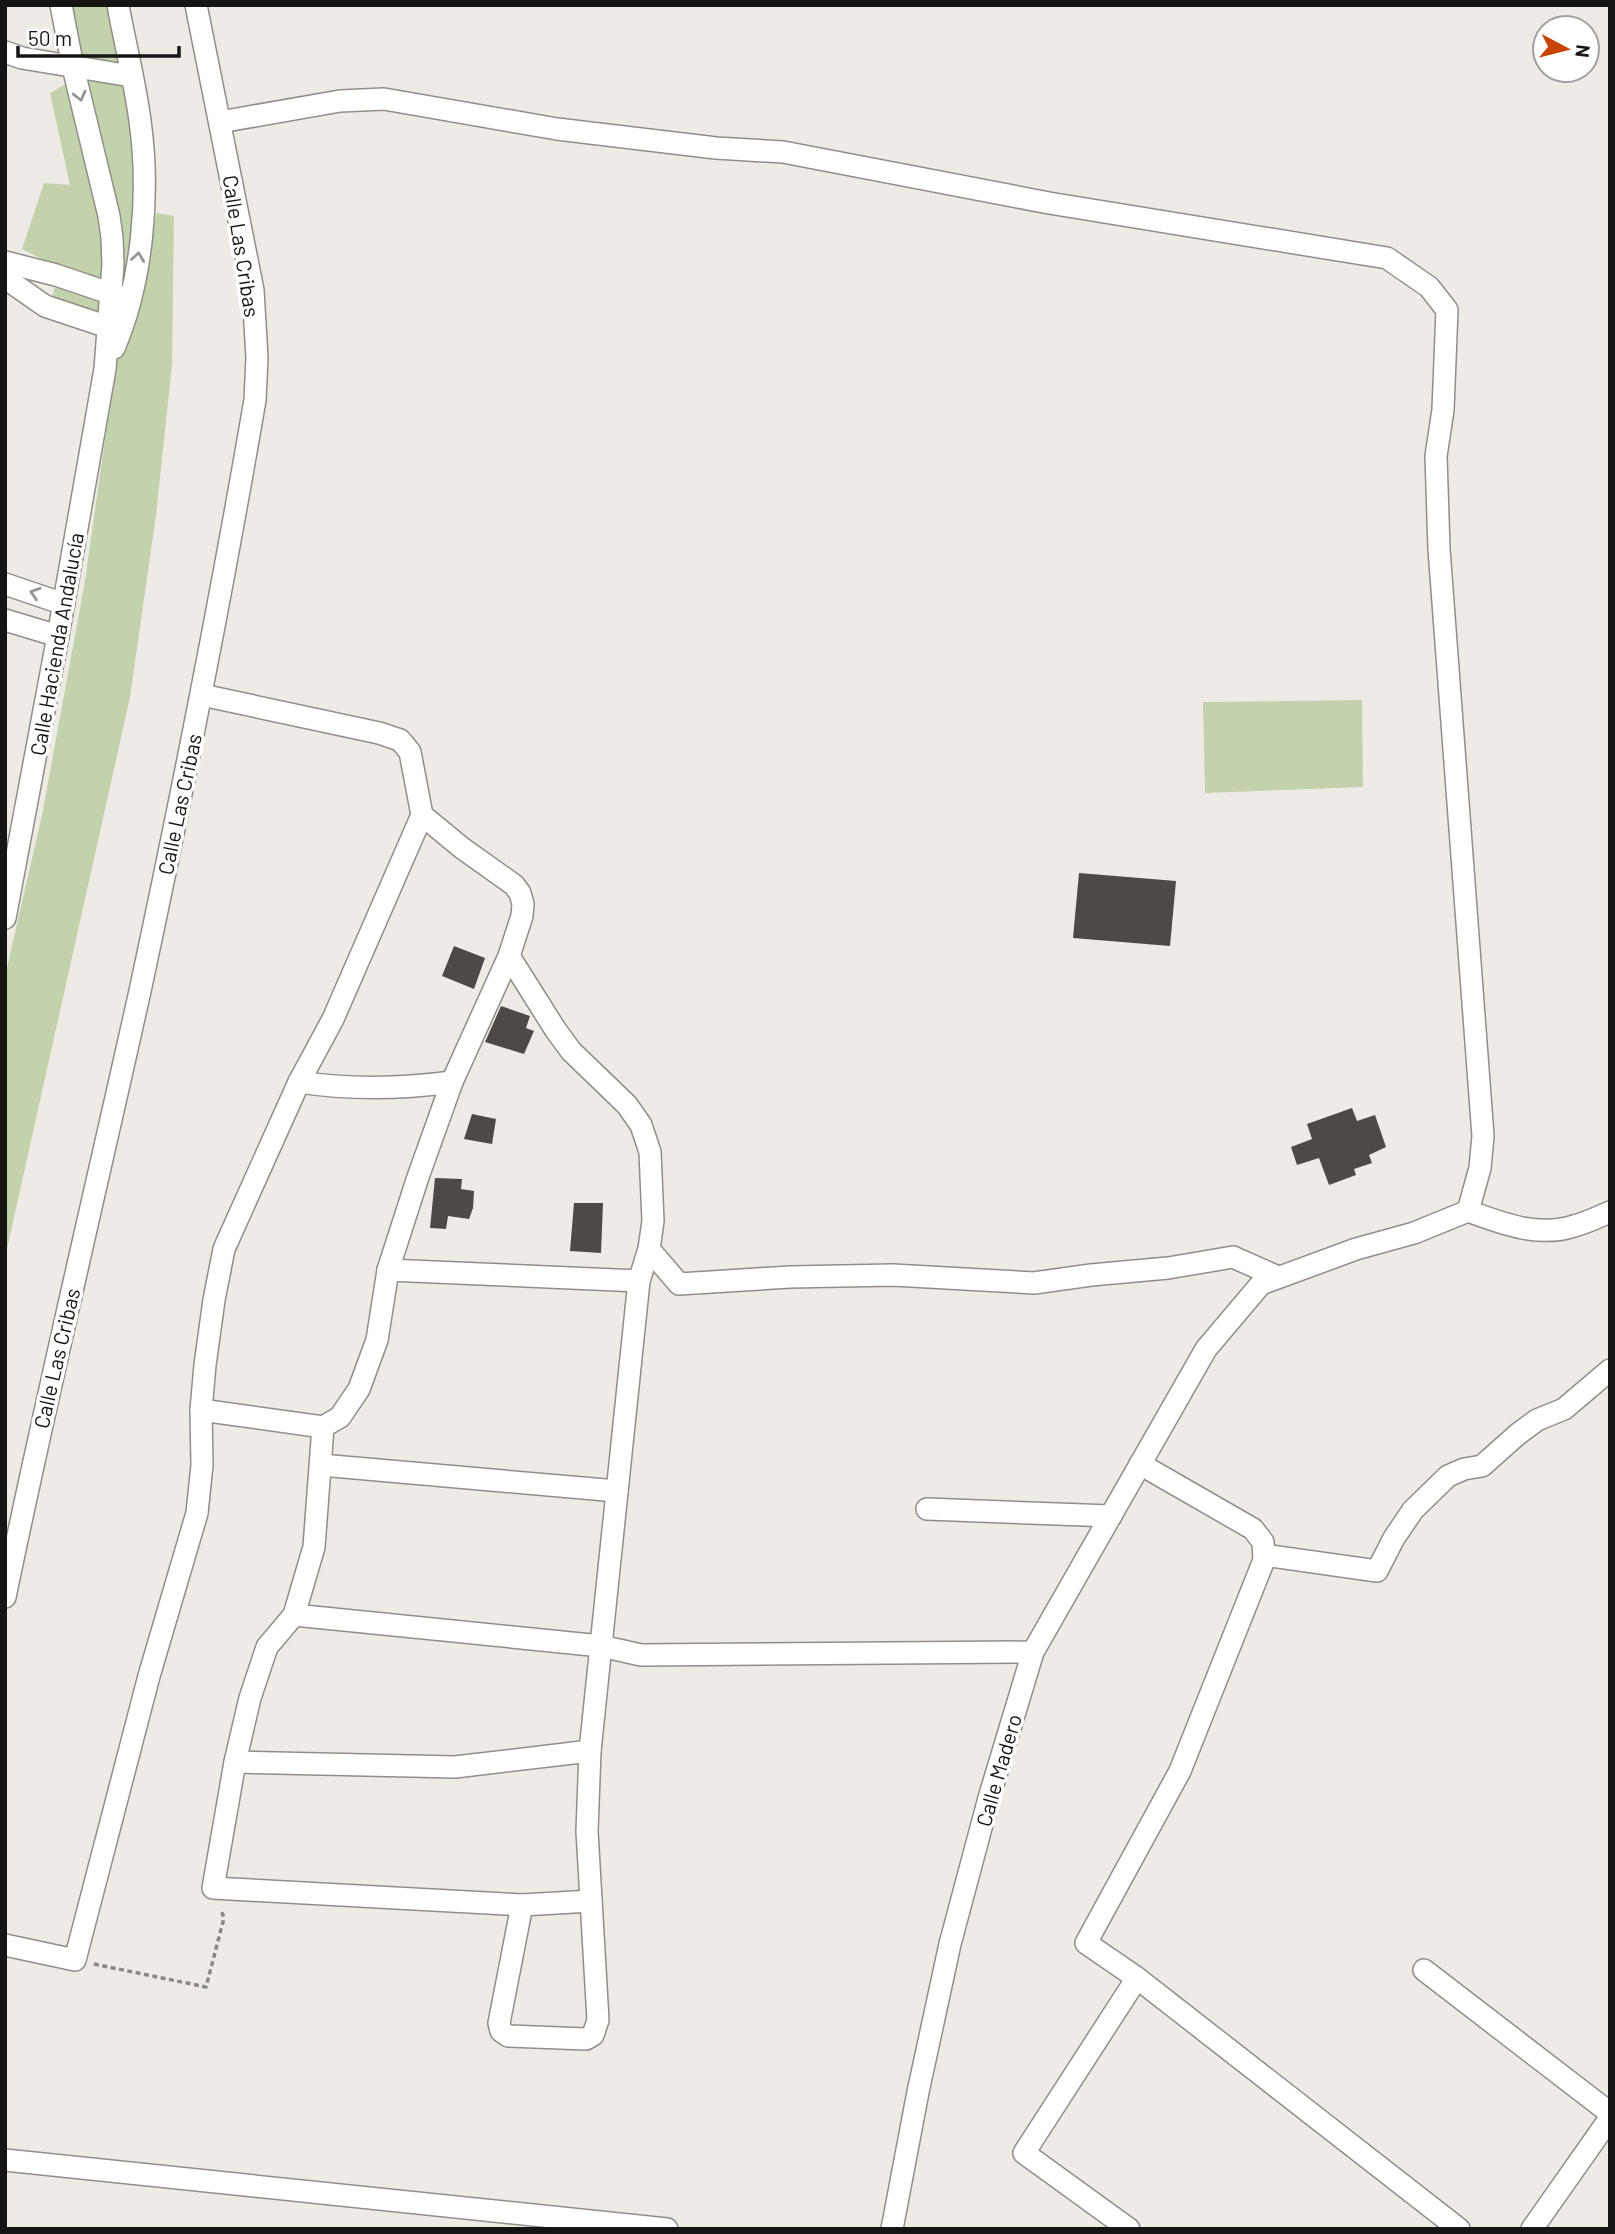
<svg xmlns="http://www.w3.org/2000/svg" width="1615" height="2234" viewBox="0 0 1615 2234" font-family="Barlow,sans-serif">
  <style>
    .green { fill: #c3d1ac }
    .building { fill: #4d4a46 }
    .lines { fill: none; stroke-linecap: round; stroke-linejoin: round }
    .street-casing { stroke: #918e8a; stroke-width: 24 }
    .path { stroke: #898784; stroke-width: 3.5; stroke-dasharray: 5 3.5; stroke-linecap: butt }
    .street { stroke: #fff; stroke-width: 21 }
    .oneway { stroke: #969695 }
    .labels { text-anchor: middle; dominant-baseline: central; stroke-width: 7; stroke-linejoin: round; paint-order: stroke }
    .street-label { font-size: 21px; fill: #161514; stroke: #fff }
  </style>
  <rect width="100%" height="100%" fill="#eeebe7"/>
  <!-- green -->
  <g class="green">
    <path d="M67,5H111L124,72L78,61Z"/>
    <path d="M84,74L124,80L141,183L127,288L106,273L102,319L51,301L60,268L22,249L44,183L70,185L50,93Z"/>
    <path d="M157,213L174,216L172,365L156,515L130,697L5,1258V976L42,815L85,581L115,367Z"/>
    <path d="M1362,700L1363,787L1205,793L1203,702Z"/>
  </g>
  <!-- building -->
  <g class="building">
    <path d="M1079,873L1176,881L1170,946L1073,938Z"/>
    <path d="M454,946L485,958L474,989L442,976Z"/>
    <path d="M501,1006L530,1016L526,1028L534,1031L524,1054L485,1042Z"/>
    <path d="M1352,1108L1357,1121L1375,1115L1386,1147L1369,1155L1372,1163L1354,1169L1356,1175L1329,1185L1319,1158L1297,1165L1291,1147L1312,1139L1307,1124Z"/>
    <path d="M472,1114L496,1119L492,1144L464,1139Z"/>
    <path d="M435,1178L462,1179L461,1189L474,1191L473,1208L469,1219L448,1216L446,1229L430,1228Z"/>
    <path d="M574,1203H603L601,1253L570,1251Z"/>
  </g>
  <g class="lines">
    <!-- street casing -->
    <g class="street-casing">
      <g id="street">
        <path d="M5,52L22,58L131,76"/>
        <path d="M220,122L340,101L384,99L557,129L716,148L783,152L1049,203L1387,258L1429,287L1447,310L1443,410L1436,456L1439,549L1483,1136L1480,1168L1468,1211C1501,1223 1538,1238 1574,1226C1586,1223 1598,1217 1610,1212"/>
        <path d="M5,262L56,275L121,297"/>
        <path d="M5,278L45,306L120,331"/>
        <path d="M114,348C143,281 150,192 140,121C135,82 125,44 118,5"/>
        <path d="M5,584L64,604"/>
        <path d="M5,620L58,636"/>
        <path d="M202,695L379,733L400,740L410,752L422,815L462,848L514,885L520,893L523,904L522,916L509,956L452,1082L418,1177L388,1270L377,1340L359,1389L340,1417L323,1427L314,1547L294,1615L267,1647L250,1698L235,1762L213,1888L522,1905L591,1901"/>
        <path d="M5,918L58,636L105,369L113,264L112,238L109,216L73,67L61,5"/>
        <path d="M509,956L555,1029L571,1051L627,1105L641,1125L650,1152L653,1221L649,1249L639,1281L590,1751L587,1831L598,2020L593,2035L586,2039L508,2036L501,2031L499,2023L522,1905"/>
        <path d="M299,1082C351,1090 400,1089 452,1082"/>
        <path d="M649,1249L679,1284L790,1277L893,1275L1034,1283L1091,1275L1168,1268L1233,1257L1278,1277"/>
        <path d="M388,1270L639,1281"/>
        <path d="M201,1410L323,1427"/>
        <path d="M1140,1464L1253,1529L1263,1542L1264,1560L1180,1771L1086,1943L1137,1978L1459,2229"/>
        <path d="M321,1465L617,1491"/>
        <path d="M927,1509L1111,1516"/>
        <path d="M1264,1555L1377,1571L1394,1538L1413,1510L1448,1476L1464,1469L1482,1466L1518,1434L1537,1420L1564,1409L1610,1370"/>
        <path d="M5,1597C47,1394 95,1193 140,991C182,795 221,598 255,400L257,358L253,290L196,5"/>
        <path d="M294,1615L601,1646L641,1655L1033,1652"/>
        <path d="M235,1762L455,1767L590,1751"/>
        <path d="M5,1945L75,1960L149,1676L197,1513L202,1465L201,1410L205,1365L214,1300L224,1249L299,1082L333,1019L422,815"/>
        <path d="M1424,1970L1610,2113"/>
        <path d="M5,2160L667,2229"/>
        <path d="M892,2229L918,2092L950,1944L989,1798L1033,1652L1206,1349L1261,1284L1356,1249L1414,1233L1468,1211"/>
        <path d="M1129,2229L1024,2153L1137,1978"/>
        <path d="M1532,2229L1610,2118"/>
      </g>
    </g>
    <!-- path -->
    <path class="path" d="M94,1964L206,1987L224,1918L221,1910"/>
    <!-- street -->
    <use href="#street" class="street"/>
  </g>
  <!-- one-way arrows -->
  <defs><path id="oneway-chevron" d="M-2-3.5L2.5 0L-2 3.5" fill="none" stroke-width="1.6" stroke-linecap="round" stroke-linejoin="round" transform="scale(1.75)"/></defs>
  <g class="oneway">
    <use href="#oneway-chevron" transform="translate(80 96) rotate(76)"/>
    <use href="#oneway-chevron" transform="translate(138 257) rotate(-82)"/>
    <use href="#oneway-chevron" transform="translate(35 593) rotate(-162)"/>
  </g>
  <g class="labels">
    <!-- street labels -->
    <g class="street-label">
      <text transform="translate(242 246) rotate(81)">Calle Las Cribas</text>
      <text transform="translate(56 644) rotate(-80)">Calle Hacienda Andalucía</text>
      <text transform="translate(179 804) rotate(-78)">Calle Las Cribas</text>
      <text transform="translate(56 1358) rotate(-77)">Calle Las Cribas</text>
      <text transform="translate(998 1770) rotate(-74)">Calle Madero</text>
    </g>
  </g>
  <!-- border -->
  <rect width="1615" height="2234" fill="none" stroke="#161514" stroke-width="14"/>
  <!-- north arrow -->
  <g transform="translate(1566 49) rotate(97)"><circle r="33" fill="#ffffff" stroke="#a2a1a1" stroke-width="2"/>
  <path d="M0-5L12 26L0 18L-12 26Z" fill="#c94305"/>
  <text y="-10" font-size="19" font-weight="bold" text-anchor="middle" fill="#161514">N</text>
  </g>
  <!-- scale -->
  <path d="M18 46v10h161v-10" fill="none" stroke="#161514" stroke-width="3.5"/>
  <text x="28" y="46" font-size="21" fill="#161514" stroke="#ffffff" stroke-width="5" paint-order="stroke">50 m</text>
</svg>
